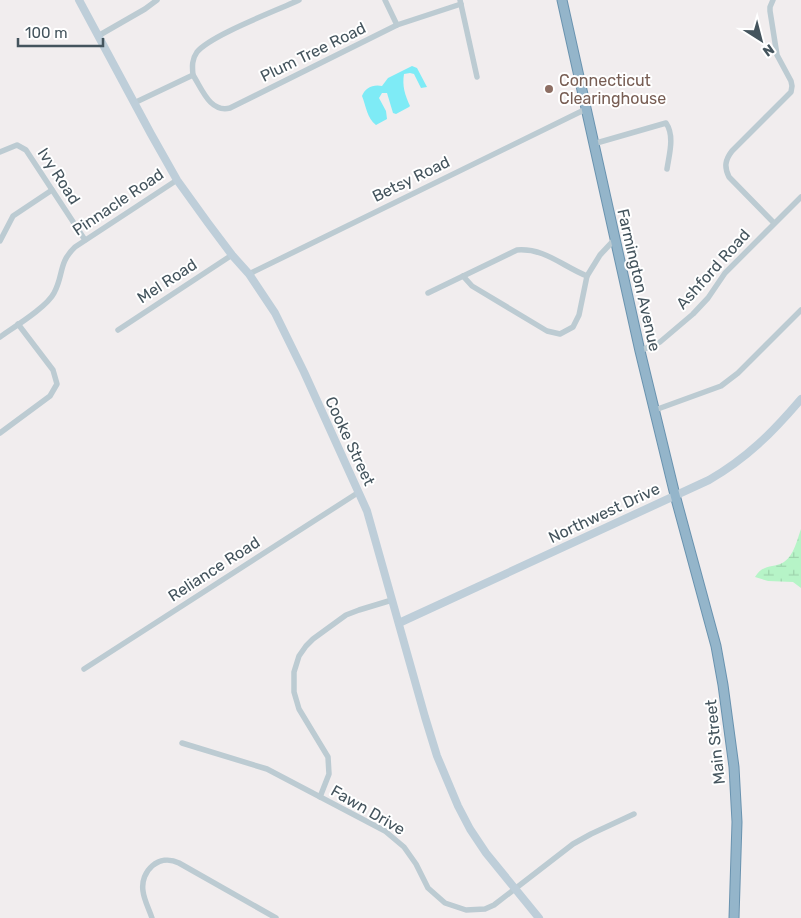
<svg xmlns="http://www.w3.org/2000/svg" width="801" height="918" viewBox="0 0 801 918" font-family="Rubik,sans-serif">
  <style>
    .wetland { fill: url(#wetland-marsh) }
    .water { fill: #7eebf6 }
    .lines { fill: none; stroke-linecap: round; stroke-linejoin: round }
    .trunk-casing { stroke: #6a93af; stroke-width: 11 }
    .minor { stroke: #bccbd2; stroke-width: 5.5 }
    .secondary { stroke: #beced9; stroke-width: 8 }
    .trunk { stroke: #94b5ca; stroke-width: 9 }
    .education-dot { fill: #8d6e63; stroke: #fff; stroke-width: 2 }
    .labels { text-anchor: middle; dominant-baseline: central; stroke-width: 4; stroke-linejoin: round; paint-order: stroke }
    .street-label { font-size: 16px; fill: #44545d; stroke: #fff }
    .education-label { font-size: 16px; fill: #785e54; stroke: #fff; text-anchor: start }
  </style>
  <defs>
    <pattern id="wetland-marsh" width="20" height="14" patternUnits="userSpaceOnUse" patternTransform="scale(1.25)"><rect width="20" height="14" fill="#b6f4c7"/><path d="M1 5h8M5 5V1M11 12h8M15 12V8" fill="none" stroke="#9ed3ad"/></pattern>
  </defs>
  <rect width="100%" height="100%" fill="#f1edee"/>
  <!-- wetland -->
  <path class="wetland" d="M801,529V588L793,582L768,581L755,577C764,563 772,569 784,562C794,555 797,540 801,529Z"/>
  <!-- water -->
  <path class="water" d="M412,66L417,68L427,87L421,88L414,74L410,73L404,74C402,86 405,95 410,106L409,107L396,114L393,113L387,93H382L379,98L386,111L387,119L376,125C367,118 366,106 362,96C365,88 373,84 382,86L388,78Z"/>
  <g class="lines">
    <!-- trunk casing -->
    <g class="trunk-casing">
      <path id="trunk" d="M562,0L640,351L675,495L716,646L723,685L734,767L737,822L734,918"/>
    </g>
    <!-- minor -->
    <g class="minor">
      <path d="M385,0L397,25"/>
      <path d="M460,0L477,77"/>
      <path d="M773,0L770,7V11L777,55L791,81L792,86L791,92L732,151C725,160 724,167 729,177L774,223"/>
      <path d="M98,36L145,9L157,0"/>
      <path d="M193,75C202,89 210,113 230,108L397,25L461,4"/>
      <path d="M134,103L193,75C192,66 192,59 197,52C211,35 276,11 299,0"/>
      <path d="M593,144L666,123C675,136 669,155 667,169"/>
      <path d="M0,152L17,145L26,150L85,240"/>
      <path d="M0,241L13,216L52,190"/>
      <path d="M249,274L586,109"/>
      <path d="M463,276L472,286L547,331L560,334L573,327L579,315L587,276"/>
      <path d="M428,293L517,250C545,248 562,266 587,276L600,255L615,239"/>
      <path d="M118,330L232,255"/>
      <path d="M0,337C14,327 47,307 54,293C64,275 58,263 75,247L177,180"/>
      <path d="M640,351L660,342L693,314L708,298L725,273L801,197"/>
      <path d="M655,410L721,386L738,373L801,310"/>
      <path d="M0,433L50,396L57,384L53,370L18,324"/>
      <path d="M84,669L359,492"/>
      <path d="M182,743L267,769L385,831L404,847L416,864L428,888L445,903L466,910L485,909L494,905L573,844L591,834L634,814"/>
      <path d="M320,797L329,774L328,757L299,709L294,692V672L299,656L306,646L313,639L346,615L359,610L392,600"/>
      <path d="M152,918C149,909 144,900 143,891C140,871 159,853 179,863L276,918"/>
    </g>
    <!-- secondary -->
    <g class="secondary">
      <path d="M79,0L151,134L177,180L208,223L232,255L249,274L275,313L304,372L367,511L425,717L437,756L458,806L470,829L486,853L539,918"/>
      <path d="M399,623L709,480C747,458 772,433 801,399"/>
    </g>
    <!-- trunk -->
    <use href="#trunk" class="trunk"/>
  </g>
  <!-- markers -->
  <circle class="education-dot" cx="549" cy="89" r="5"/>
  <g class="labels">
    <!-- street labels -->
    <g class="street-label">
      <text transform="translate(313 52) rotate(-26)">Plum Tree Road</text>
      <text transform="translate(59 176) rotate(57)">Ivy Road</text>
      <text transform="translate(411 179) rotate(-26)">Betsy Road</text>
      <text transform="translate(118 202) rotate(-34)">Pinnacle Road</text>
      <text transform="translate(713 269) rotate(-48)">Ashford Road</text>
      <text transform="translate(639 280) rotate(77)">Farmington Avenue</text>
      <text transform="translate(167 281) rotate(-33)">Mel Road</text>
      <text transform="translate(350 441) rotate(65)">Cooke Street</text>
      <text transform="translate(604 513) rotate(-25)">Northwest Drive</text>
      <text transform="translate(214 569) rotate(-33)">Reliance Road</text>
      <text transform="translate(715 742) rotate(-96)">Main Street</text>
      <text transform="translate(368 810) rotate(30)">Fawn Drive</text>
    </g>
    <!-- education labels -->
    <g class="education-label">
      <text x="559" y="80">Connecticut<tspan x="559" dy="18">Clearinghouse</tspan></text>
    </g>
  </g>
  <!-- north arrow -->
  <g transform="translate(761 40) rotate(144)" stroke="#ffffff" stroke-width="4" paint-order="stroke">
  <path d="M0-4L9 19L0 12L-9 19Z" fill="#44545d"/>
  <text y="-8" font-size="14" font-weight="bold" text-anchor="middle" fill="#44545d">N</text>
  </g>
  <!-- scale -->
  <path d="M18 38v8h85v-8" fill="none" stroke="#44545d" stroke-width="2.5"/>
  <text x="25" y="38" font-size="15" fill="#44545d" stroke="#ffffff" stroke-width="4" paint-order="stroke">100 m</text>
</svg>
